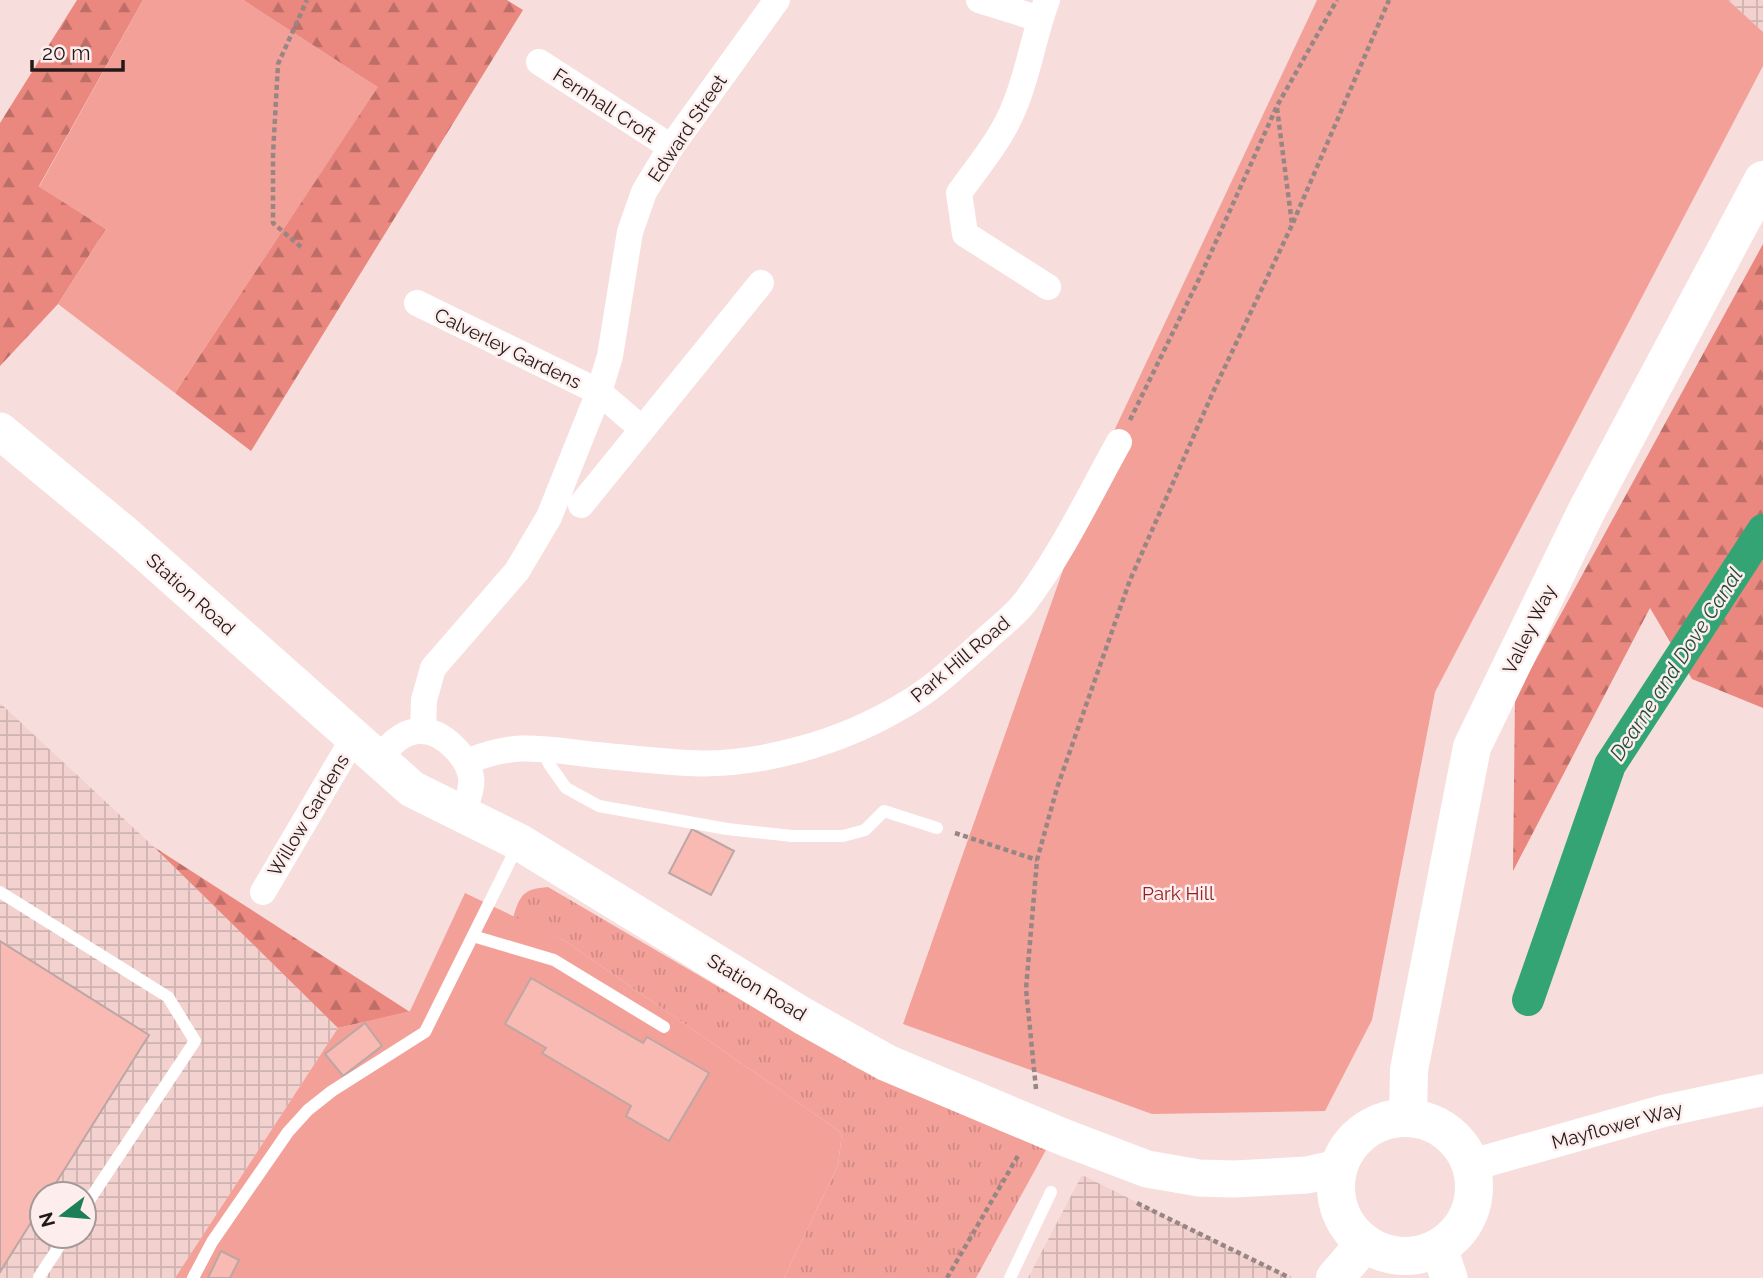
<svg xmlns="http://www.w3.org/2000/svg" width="1763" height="1278" viewBox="0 0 1763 1278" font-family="Raleway,sans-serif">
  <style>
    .industrial { fill: url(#industrial-grid); fill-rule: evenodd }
    .grass { fill: url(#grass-tufts) }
    .forest { fill: url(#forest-firs) }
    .green { fill: #f3a099 }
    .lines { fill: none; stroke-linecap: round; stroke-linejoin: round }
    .canal { stroke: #34a475; stroke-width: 32 }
    .building { fill: #f9bab4; stroke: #bda6a3; stroke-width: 2 }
    .path { stroke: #978684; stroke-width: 4.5; stroke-dasharray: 5 3.5; stroke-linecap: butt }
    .service { stroke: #fff; stroke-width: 12 }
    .minor { stroke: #fff; stroke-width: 26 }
    .tertiary { stroke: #fff; stroke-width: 32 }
    .secondary { stroke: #fff; stroke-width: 37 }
    .primary { stroke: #fff; stroke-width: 38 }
    .labels { text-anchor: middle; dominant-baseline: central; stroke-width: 5; stroke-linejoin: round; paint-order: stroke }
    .street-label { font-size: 19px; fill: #221a19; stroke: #fdeeed }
    .park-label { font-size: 19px; fill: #951f23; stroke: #fdeeed }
    .water-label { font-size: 21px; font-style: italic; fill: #234f3a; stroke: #fdeeed }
  </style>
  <defs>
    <pattern id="industrial-grid" width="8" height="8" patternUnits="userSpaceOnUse" patternTransform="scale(1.75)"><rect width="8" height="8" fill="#f2d1ce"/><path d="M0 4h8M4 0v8" fill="none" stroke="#cfb3b0"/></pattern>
    <pattern id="grass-tufts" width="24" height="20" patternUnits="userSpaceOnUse" patternTransform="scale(1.75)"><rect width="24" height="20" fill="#f3a099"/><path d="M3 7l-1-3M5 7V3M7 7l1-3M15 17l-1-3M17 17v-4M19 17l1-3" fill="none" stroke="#d08983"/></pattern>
    <pattern id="forest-firs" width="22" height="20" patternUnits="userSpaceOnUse" patternTransform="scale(1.75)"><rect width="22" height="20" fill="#ea877f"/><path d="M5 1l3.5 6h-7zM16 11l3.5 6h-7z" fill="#bd6e67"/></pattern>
  </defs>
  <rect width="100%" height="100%" fill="#f7dedc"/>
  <!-- industrial -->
  <g class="industrial">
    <path d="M1728,0H1763V32Z"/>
    <path d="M0,703L154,847L338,1028L175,1278H0ZM42,1194H84V1236H42Z"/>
    <path d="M1082,1175L1290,1278H1028Z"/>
  </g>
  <!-- grass -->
  <path class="grass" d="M548,887L857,1068L1046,1150L976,1278H784L838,1165L842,1133L565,941L513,918C520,894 524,889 548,887Z"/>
  <!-- forest -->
  <g class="forest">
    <path d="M77,0H143L39,186L106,229L58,304L0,366V123Z"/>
    <path d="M243,0H507L523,10L251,451L175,393L377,87Z"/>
    <path d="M1763,244V708L1692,679L1650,608L1513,871L1515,698Z"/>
    <path d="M154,847L410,1012L338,1028Z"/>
  </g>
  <!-- green -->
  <g class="green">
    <path d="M143,0H243L378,87L175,393L58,304L106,229L39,187Z"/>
    <path d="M1317,0H1728L1763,32V66L1435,692L1372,1020L1325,1111L1152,1114L903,1024L1106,448Z"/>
    <path d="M465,893L565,941L842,1133L838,1165L784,1278H175L338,1028L410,1011Z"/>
  </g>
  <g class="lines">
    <!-- canal -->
    <path class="canal" d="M1528,1000L1610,765L1763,530"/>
  </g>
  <!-- building -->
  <g class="building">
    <path d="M692,829L734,851L711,895L669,873Z"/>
    <path d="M0,941L149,1035L49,1194H42V1205L0,1272Z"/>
    <path d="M531,978L643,1043L647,1037L709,1073L669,1141L626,1116L631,1106L542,1053L546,1048L505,1024Z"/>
    <path d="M365,1023L382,1046L343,1076L325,1054Z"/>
    <path d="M221,1251L239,1260L230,1278H208Z"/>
  </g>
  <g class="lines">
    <!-- path -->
    <g class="path">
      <path d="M1277,108L1292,224"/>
      <path d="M301,247L273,223V154L278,64L307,0"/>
      <path d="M1130,420L1200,277L1277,106L1337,0"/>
      <path d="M955,833L1037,860"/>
      <path d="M1036,1089L1026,989L1037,860L1057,788L1130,580L1214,390L1292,225L1389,0"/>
      <path d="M1137,1203L1290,1278"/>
      <path d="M947,1278L1019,1154"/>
    </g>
    <!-- service -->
    <g class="service">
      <path d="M541,747L549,764L566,788L599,806L727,829L792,836H843L865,830L884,811L937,828"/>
      <path d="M0,892L168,997L195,1041L84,1208"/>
      <path d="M473,936L554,960L664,1027"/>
      <path d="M39,1277L66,1236"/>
      <path d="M193,1278L212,1242L288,1132L308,1110L332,1091L425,1032L518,845"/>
      <path d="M1010,1278L1051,1192"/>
    </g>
    <!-- minor -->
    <g class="minor">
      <path d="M979,0L1040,19"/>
      <path d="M1047,0C1034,34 1029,71 1015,105C1003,137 979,165 959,193L965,234L1048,287"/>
      <path d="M539,62L671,147"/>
      <path d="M417,303L599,392L642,429"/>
      <path d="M581,505L761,283"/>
      <path d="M423,731L424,700L433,668L517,571L549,517L599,392L610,356L630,232L644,192L671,147L777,0"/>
      <path d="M378,761C388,746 402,730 422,731C443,731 468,757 471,777C473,788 466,803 463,814"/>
      <path d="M467,762C516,740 547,750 597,755C627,758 657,761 687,763C759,767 843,742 904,705C933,689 958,664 983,642C996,629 1014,617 1025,602C1062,553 1089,496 1119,442"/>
      <path d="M263,892L353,739"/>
    </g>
    <!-- tertiary -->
    <path class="tertiary" d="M1472,1165L1663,1111L1763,1090"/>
    <!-- secondary -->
    <g class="secondary">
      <path d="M0,431L128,537L412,789L519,842L803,1016L887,1063L1063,1137L1147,1169L1199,1178L1234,1179L1307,1175L1338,1168"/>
      <path d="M1439,1248L1449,1278"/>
    </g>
    <!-- primary -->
    <g class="primary">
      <path d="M1408,1117L1409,1070L1472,747L1586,512L1763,180"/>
      <circle cx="1405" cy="1187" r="69"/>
      <path d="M1335,1278L1365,1243"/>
    </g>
  </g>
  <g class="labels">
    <!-- street labels -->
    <g class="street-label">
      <text transform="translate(605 105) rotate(33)">Fernhall Croft</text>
      <text transform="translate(687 128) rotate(-56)">Edward Street</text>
      <text transform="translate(508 348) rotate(26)">Calverley Gardens</text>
      <text transform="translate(191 594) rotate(42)">Station Road</text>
      <text transform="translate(1529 629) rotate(-64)">Valley Way</text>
      <text transform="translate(960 659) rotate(-40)">Park Hill Road</text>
      <text transform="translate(308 815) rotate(-59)">Willow Gardens</text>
      <text transform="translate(757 987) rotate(31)">Station Road</text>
      <text transform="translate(1617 1125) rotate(-15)">Mayflower Way</text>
    </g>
    <!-- park labels -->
    <g class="park-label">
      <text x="1178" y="893">Park Hill</text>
    </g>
    <!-- water labels -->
    <g class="water-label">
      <text transform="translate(1676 664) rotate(-57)">Dearne and Dove Canal</text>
    </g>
  </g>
  <!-- north arrow -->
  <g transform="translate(63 1215) rotate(254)"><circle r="33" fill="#fdeeed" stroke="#a59998" stroke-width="2"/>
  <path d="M0-5L12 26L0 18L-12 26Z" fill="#1c7f57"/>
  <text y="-10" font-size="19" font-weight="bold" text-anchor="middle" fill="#221a19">N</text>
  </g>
  <!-- scale -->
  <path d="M32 60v10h91v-10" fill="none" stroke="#221a19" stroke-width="3.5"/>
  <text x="42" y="60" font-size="21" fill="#221a19" stroke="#fdeeed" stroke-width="5" paint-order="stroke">20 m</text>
</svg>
